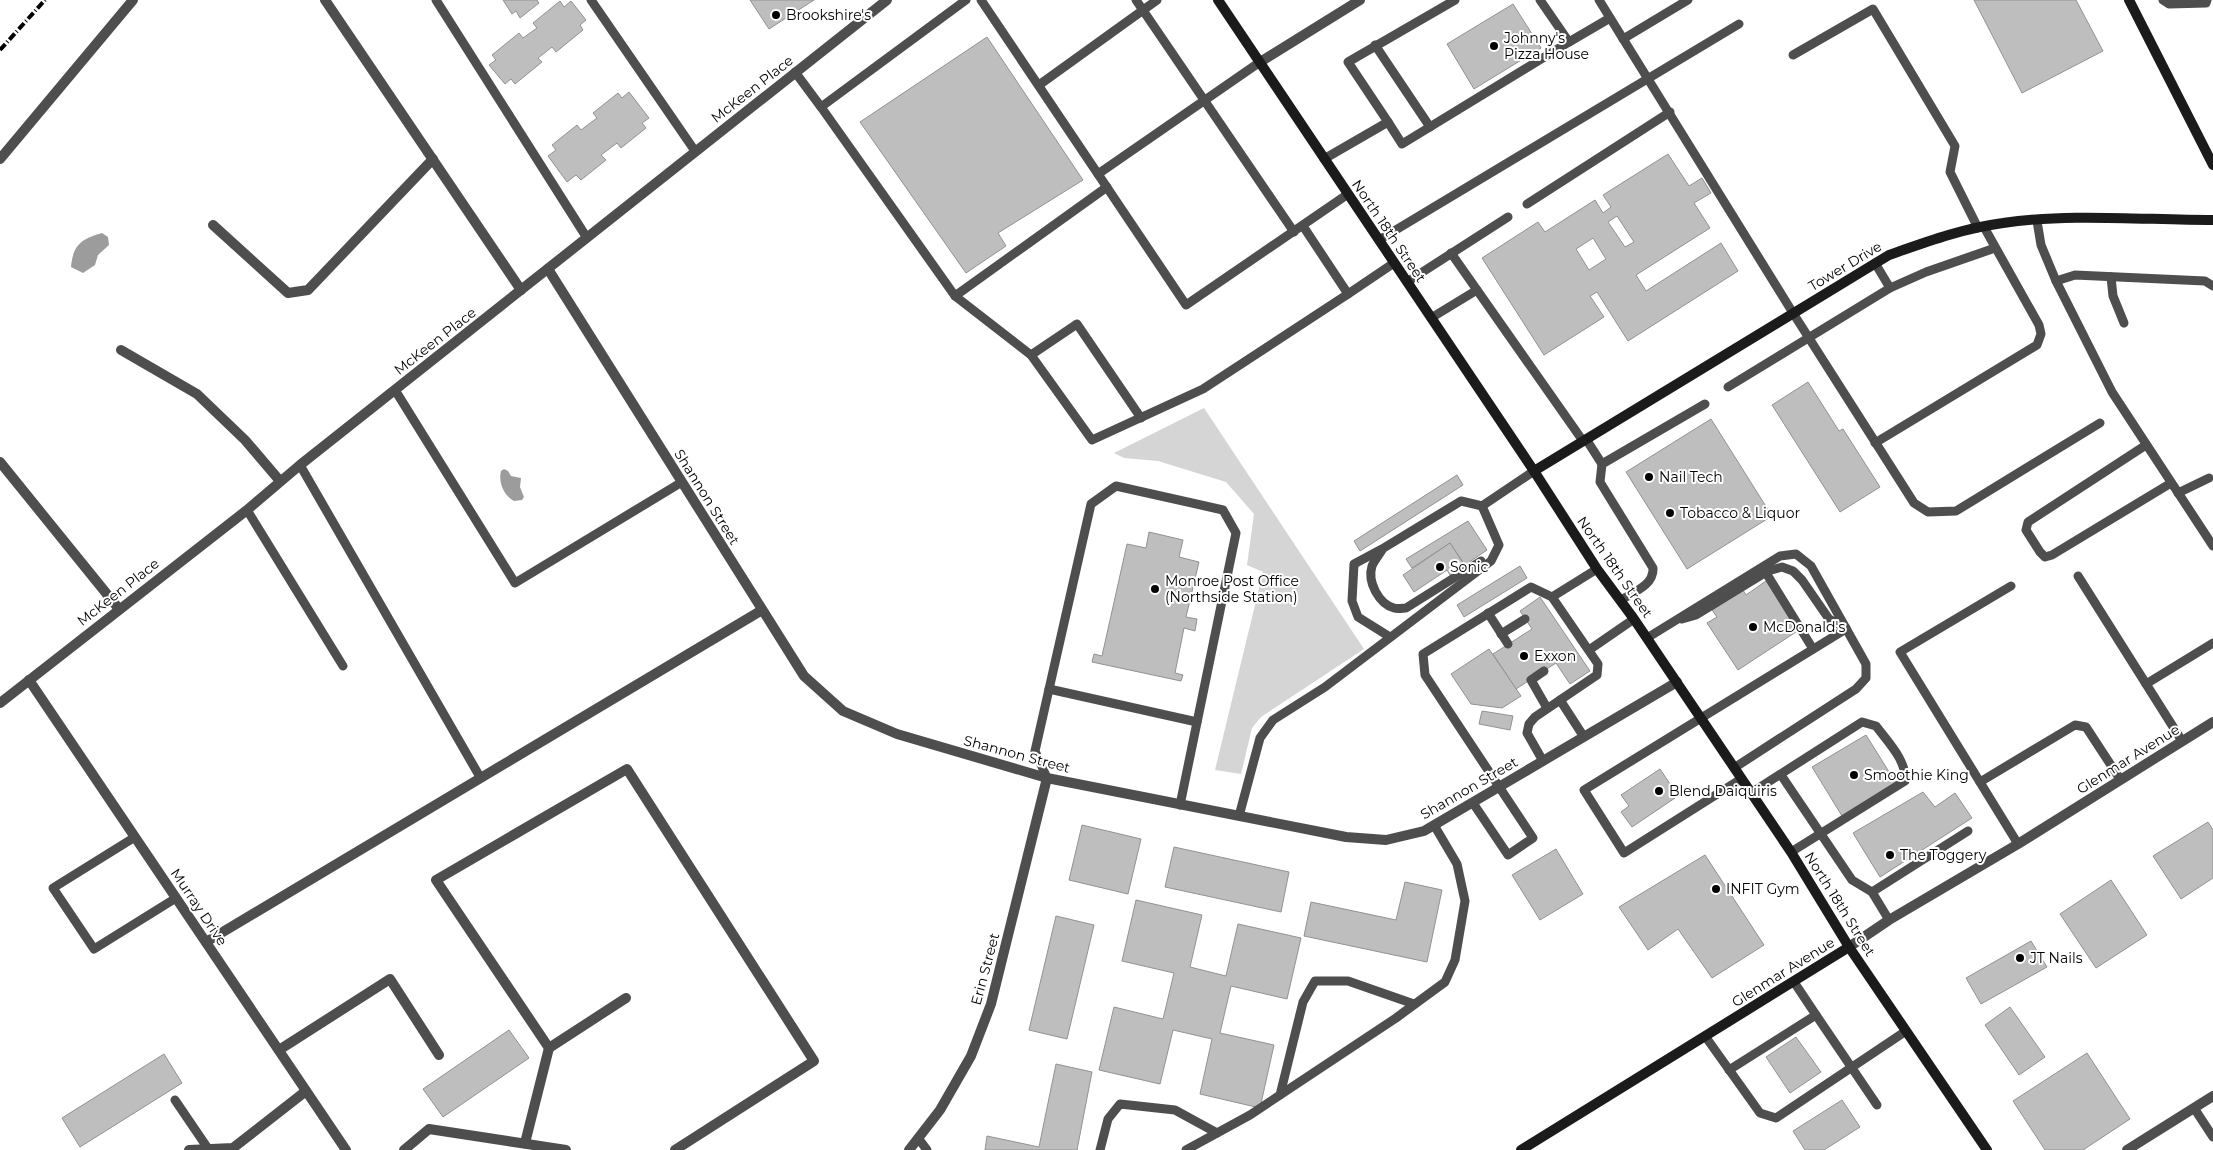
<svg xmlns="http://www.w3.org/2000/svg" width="2213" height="1150" viewBox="0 0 2213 1150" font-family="Montserrat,sans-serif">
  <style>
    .green { fill: #d5d5d5 }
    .water { fill: #9c9c9c }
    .building { fill: #bebebe; stroke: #929292; fill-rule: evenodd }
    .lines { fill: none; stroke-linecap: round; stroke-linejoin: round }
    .lane { stroke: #4e4e4e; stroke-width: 9 }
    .street { stroke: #4e4e4e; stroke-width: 10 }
    .secondary { stroke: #1b1b1b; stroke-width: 10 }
    .rail { stroke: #000; stroke-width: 4; stroke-dasharray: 8 2.5 1 2.5; stroke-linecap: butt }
    .poi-dot { fill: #000; stroke: #fff; stroke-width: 2 }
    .labels { text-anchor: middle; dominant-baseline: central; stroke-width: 4; stroke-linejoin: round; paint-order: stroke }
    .poi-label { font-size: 14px; fill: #000; stroke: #fff; text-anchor: start }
    .street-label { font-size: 14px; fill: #000; stroke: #fff }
  </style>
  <rect width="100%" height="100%" fill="#fff"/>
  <!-- green -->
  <path class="green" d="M1204,408L1364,649L1261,717L1252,728L1241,774L1215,770L1263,572L1247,565L1254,514L1226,482L1158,461L1124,458L1114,453Z"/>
  <!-- water -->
  <g class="water">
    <path d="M102,233L108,237L109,245L98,255L95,265L83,273L71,267C73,245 81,239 102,233Z"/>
    <path d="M504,469L508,471L511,476L521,478L520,487L524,497L522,500L514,501C504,496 498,482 501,471Z"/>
  </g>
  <!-- building -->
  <g class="building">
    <path d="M503,0H537L539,3L520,18L516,11L512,14Z"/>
    <path d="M750,0H814L769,29Z"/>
    <path d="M1974,0H2076L2103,51L2022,93Z"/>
    <path d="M560,1L564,7L571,1L586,20L580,25L583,30L556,52L552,47L538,58L542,62L515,84L511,79L505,84L489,65L496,60L492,55L519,33L523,38L537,28L533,23Z"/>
    <path d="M1513,4L1541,48L1474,89L1447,44Z"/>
    <path d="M987,37L1083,180L998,233L1006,246L966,273L860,122Z"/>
    <path d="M629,92L649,118L642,123L646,128L621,148L617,143L601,155L606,160L581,180L576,175L567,182L548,156L556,150L552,145L577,125L581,130L597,118L593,113L618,93L622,98Z"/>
    <path d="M1668,154L1689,186L1702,178L1711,193L1694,203L1710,228L1636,275L1646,291L1721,243L1738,271L1628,341L1597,292L1590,296L1604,317L1544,355L1482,258L1538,222L1545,232L1595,200L1603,213L1611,207L1603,195ZM1617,216L1634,242L1625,247L1608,222ZM1593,238L1606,259L1589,270L1576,249Z"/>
    <path d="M1808,382L1839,431L1843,429L1880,487L1840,512L1772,405Z"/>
    <path d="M1711,419L1772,516L1687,569L1626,472Z"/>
    <path d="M1457,475L1463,485L1360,551L1354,541Z"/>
    <path d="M1468,521L1487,550L1465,565L1450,543L1412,568L1406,559Z"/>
    <path d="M1149,532L1183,540L1179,557L1199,562L1186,617L1197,619L1195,631L1184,628L1175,673L1183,675L1181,681L1092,662L1094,654L1102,656L1127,544L1146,548Z"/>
    <path d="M1450,543L1467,569L1452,578L1447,570L1414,592L1403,575Z"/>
    <path d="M1520,566L1527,578L1464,617L1457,605Z"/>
    <path d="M1766,581L1799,630L1738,670L1707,623L1717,617L1712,610L1743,590L1746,595Z"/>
    <path d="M1540,597L1590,671L1570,684L1556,663L1516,689L1493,654L1532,629L1520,611Z"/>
    <path d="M1489,649L1521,696L1502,708L1471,704L1451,674Z"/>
    <path d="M1482,711L1513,716L1510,730L1479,724Z"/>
    <path d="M1866,735L1896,783L1842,816L1812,767Z"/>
    <path d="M1660,769L1678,796L1632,827L1621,812L1629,806L1621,795Z"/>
    <path d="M1923,792L1935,807L1955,793L1972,818L1880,877L1853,833Z"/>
    <path d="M2208,822L2213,830V878L2181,899L2153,856Z"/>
    <path d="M1082,825L1141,839L1128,894L1069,880Z"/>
    <path d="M1174,847L1289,872L1281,912L1165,887Z"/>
    <path d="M1556,849L1583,894L1540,920L1512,875Z"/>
    <path d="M1705,855L1764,945L1712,978L1678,929L1648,950L1619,907Z"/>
    <path d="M2111,880L2147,935L2096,968L2060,914Z"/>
    <path d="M1405,882L1442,890L1427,962L1304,936L1311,902L1396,920Z"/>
    <path d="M1136,900L1202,915L1190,967L1226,976L1238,924L1301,938L1287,999L1231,986L1220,1033L1274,1045L1260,1108L1200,1094L1212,1039L1173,1030L1160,1084L1099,1070L1114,1007L1163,1019L1174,973L1122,961Z"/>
    <path d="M1056,916L1094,925L1067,1039L1029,1030Z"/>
    <path d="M2031,941L2047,967L1981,1004L1966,978Z"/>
    <path d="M2010,1007L2045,1057L2019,1075L1985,1025Z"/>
    <path d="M509,1030L529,1058L443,1117L423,1089Z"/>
    <path d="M1796,1037L1821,1072L1790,1093L1766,1057Z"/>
    <path d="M2087,1053L2130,1119L2083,1150H2045L2013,1101Z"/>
    <path d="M164,1054L182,1083L80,1147L62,1118Z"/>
    <path d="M1056,1064L1092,1072L1077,1150H985L987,1136L1039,1147Z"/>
    <path d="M1842,1100L1860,1127L1824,1150H1805L1793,1131Z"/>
  </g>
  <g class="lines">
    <!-- lane -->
    <g class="lane">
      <path d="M436,0L587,238"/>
      <path d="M591,0L695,151"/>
      <path d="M966,0L821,107L955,296L1031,355L1092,440L1203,389L1348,294L1303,226"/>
      <path d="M981,0L1186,305L1348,194"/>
      <path d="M1136,0L1294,232"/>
      <path d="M1599,0L1793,313L1914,503L1928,512L1956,511L2100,423"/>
      <path d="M2163,0L2169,4L2206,3L2207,0"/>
      <path d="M1623,39L1688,0"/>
      <path d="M1569,42L1610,18"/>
      <path d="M1375,45L1430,127"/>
      <path d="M1793,55L1873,9L1955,146L1950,172L1978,228"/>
      <path d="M795,72L821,107"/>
      <path d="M1039,85L1157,0"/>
      <path d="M1388,122L1402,144L1569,42L1540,0"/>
      <path d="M1324,159L1388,122L1348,62L1455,0"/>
      <path d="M1098,174L1260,62"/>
      <path d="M1527,204L1670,112"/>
      <path d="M2037,221L2041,245L2056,281L2112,392L2213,546"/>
      <path d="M1379,240L1739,24"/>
      <path d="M1451,253L1583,441"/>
      <path d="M1875,263L1890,288"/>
      <path d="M2111,277L2113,296L2124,323"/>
      <path d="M2056,281L2075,275L2205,281L2213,286"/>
      <path d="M1407,282L1508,217"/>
      <path d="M1348,294L1394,263"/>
      <path d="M955,296L1107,187"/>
      <path d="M1431,318L1477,290"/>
      <path d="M1031,355L1077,324L1141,418"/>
      <path d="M1728,387L1890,288L1926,272L1995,248"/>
      <path d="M395,390L515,583L682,482"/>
      <path d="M1586,439L1602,464"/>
      <path d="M1875,443L2037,345L2041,334L2039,325L1984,227"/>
      <path d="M2146,445L2028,522L2026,530L2040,552L2045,557L2052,555L2171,483"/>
      <path d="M300,465L480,777"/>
      <path d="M2178,493L2209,478"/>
      <path d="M247,510L343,666"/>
      <path d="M1382,550C1379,555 1374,561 1372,566C1367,582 1379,604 1394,608C1398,609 1403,608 1406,608L1481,561"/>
      <path d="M1763,568L1813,649"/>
      <path d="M2078,576L2182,741"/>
      <path d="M2011,586L1900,652L2018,844"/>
      <path d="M1621,600C1634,592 1654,585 1653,568L1600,482L1602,464L1705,404"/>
      <path d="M1488,613L1508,644"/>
      <path d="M1682,619L1696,615L1768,571L1782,567L1793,571L1802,580L1829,619L1846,628"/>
      <path d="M1501,634L1525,619"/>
      <path d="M1390,637L1358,617L1352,601L1354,564L1382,549L1461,501L1482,506L1534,471"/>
      <path d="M1647,638L1780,556L1796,554L1811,566L1866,664V678L1856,689L1734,768"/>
      <path d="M1589,650L1634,619"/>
      <path d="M1544,671L1531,680L1547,708"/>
      <path d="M2146,684L2213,643"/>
      <path d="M1049,689L1197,722"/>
      <path d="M1560,700L1584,737"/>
      <path d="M1543,761L1527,733L1529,724L1535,717L1597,675L1598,664L1552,597"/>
      <path d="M1781,775L1852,880L1872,892L1889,920"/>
      <path d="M1047,778L1035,751L1091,504L1116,486L1223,510L1236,533L1180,805"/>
      <path d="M1741,779L1624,853L1584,790L1846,629"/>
      <path d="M1980,782L2075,725L2086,727L2120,779"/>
      <path d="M1751,793L1862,722L1876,726C1888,742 1907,761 1905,781L1791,852"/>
      <path d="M1473,803L1508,855L1533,838L1425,675L1423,654L1531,587L1552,597L1597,569"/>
      <path d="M1239,816L1260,738L1273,720L1325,687L1491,561L1499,545L1482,506"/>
      <path d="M135,837L53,888L94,949L176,898"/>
      <path d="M1872,892L1968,831"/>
      <path d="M1816,1015L1877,1105"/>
      <path d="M1705,1036L1760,1113L1776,1118L1906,1031"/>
      <path d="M1729,1070L1816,1015L1794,982"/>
      <path d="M1280,1095L1303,1002L1315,981H1348L1414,1004"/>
      <path d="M175,1100L209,1150"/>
      <path d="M2194,1108L2213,1137"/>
      <path d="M918,1138L927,1150"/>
      <path d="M1100,1150L1108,1119L1120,1104L1175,1110L1217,1133"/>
      <path d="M1186,1150L1250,1115L1396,1018L1445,982L1455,960L1465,901L1457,864L1434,825"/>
    </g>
    <!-- street -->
    <g class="street">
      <path d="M325,0L521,290"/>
      <path d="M1260,62L1360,0"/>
      <path d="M0,159L133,0"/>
      <path d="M213,225L288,293L308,290L433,159"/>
      <path d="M548,269L804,676L843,711L897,734L1047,778L1346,837L1386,840L1424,831L1677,682"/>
      <path d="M121,350L197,394L245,440L280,481"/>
      <path d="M0,462L119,609"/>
      <path d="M29,680L346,1150"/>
      <path d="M0,703L247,510L300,465L887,0"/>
      <path d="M206,942L762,610"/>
      <path d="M1849,947L1889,920L2018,844L2213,722"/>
      <path d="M549,1048L436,880L627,769L814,1061L675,1150"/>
      <path d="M279,1050L390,979L439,1055"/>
      <path d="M525,1143L549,1048L626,998"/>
      <path d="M189,1150L233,1148L306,1091"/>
      <path d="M404,1150L429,1129L566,1150"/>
      <path d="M909,1150L940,1110L971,1056L991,1004L1047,778"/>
      <path d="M2127,1150L2213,1096"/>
    </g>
    <!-- secondary -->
    <g class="secondary">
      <path d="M1218,0L1534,471L1597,569L1634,619L1791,852L1849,947L1987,1150"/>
      <path d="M2129,0L2213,165"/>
      <path d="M1534,471L1889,255C1926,242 1964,228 2003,223C2069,213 2145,220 2213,220"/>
      <path d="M1521,1150L1849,947"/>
    </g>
    <!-- rail -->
    <path class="rail" d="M0,50L45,0"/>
  </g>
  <!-- markers -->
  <g class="poi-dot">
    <circle cx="776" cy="15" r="5"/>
    <circle cx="1494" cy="46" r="5"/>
    <circle cx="1649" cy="477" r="5"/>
    <circle cx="1670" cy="513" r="5"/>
    <circle cx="1440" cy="567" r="5"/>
    <circle cx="1155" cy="589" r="5"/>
    <circle cx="1753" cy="627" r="5"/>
    <circle cx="1524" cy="656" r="5"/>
    <circle cx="1854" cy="775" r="5"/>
    <circle cx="1659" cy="791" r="5"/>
    <circle cx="1890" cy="855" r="5"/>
    <circle cx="1716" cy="889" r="5"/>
    <circle cx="2020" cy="958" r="5"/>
  </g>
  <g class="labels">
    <!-- poi labels -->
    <g class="poi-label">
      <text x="786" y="15">Brookshire's</text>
      <text x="1504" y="38">Johnny's<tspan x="1504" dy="16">Pizza House</tspan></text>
      <text x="1659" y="477">Nail Tech</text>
      <text x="1680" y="513">Tobacco &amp; Liquor</text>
      <text x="1450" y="567">Sonic</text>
      <text x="1165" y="581">Monroe Post Office<tspan x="1165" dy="16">(Northside Station)</tspan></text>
      <text x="1763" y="627">McDonald's</text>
      <text x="1534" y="656">Exxon</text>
      <text x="1864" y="775">Smoothie King</text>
      <text x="1669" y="791">Blend Daiquiris</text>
      <text x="1900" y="855">The Toggery</text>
      <text x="1726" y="889">INFIT Gym</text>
      <text x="2030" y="958">JT Nails</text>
    </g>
    <!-- street labels -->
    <g class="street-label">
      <text transform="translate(752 89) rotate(-38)">McKeen Place</text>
      <text transform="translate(1389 231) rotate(56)">North 18th Street</text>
      <text transform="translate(1845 266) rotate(-31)">Tower Drive</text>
      <text transform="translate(435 341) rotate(-38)">McKeen Place</text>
      <text transform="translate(707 497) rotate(58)">Shannon Street</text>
      <text transform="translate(1615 567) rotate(55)">North 18th Street</text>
      <text transform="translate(118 592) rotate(-38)">McKeen Place</text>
      <text transform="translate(1017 754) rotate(15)">Shannon Street</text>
      <text transform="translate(2128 759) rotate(-32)">Glenmar Avenue</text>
      <text transform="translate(1469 788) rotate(-30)">Shannon Street</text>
      <text transform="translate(1840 904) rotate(58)">North 18th Street</text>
      <text transform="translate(199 907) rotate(56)">Murray Drive</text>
      <text transform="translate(985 969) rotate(-75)">Erin Street</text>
      <text transform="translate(1783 972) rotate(-32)">Glenmar Avenue</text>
    </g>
  </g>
</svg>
